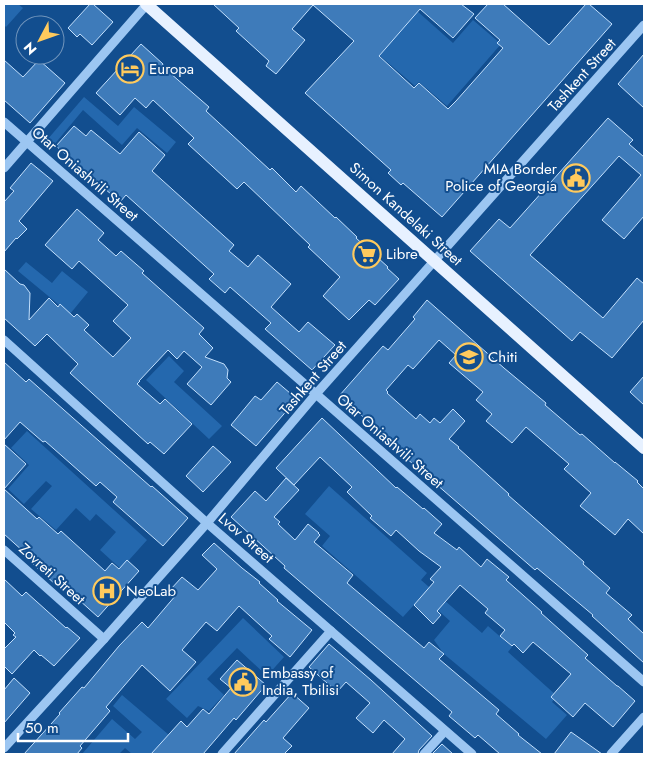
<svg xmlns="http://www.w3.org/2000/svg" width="648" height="758" viewBox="0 0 648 758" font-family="Jost,sans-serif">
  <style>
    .green { fill: #2468ae }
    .building { fill: #3e7bba; stroke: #c3e0fd }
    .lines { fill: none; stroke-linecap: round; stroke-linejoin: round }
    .minor { stroke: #9cc6f2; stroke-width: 9 }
    .major { stroke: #e7f1ff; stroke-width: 12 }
    .labels { text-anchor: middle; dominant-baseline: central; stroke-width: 4; stroke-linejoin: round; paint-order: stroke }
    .poi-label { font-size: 15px; fill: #fff; stroke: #124e8f; text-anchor: start }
    .street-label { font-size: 15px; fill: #fff; stroke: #124e8f }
  </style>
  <rect width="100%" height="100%" fill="#124e8f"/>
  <!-- green -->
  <g class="green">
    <path d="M4,4H18L23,8L6,27L4,25Z"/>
    <path d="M417,11L453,43L473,20L501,44L447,106L419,82L415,86L379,55Z"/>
    <path d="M84,97L118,126L134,107L176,142L167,153L137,128L122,145L83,110L53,146L47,140Z"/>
    <path d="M26,262L52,283L62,271L88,292L70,314L18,271Z"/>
    <path d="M169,356L184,371L174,382L222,426L209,439L146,380Z"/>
    <path d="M27,431L147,540L121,569L100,550L116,532L96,514L90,521L76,508L56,530L31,509L52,486L46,481L24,504L8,489L29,465L11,448Z"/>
    <path d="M329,486L427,573L421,580L482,633L488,626L512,647L508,652L557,696L552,702L567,715L546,739L444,654L434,640L450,621L422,596L403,617L322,546L330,536L305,514Z"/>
    <path d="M243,618L284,657L267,676L237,648L207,679L224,695L209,711L198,706L187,718L166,699Z"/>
    <path d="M122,695L169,735L153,754H132L125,748L119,754H82L112,719L135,739L142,732L113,706Z"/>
  </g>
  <!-- building -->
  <g class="building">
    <path d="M90,4H93L113,22L92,45L80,34L77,37L68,28Z"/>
    <path d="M213,4H461L474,14L453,38L420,9L379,56L414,88L419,83L448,109L456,101L503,48L497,43L500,40L475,18L488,4H503L549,45L586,4H589L612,24L442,217L403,183L401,185L388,173L391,170L305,93L354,41L313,5L292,29L305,40L276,74L266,66L269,61L236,31L239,28Z"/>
    <path d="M141,44L163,64L162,66L209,107L206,111L270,170L272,168L296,192L301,186L335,218L336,217L357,237L356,238L388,267L387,268L399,279L375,305L369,300L349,320L323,296L340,277L308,247L310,245L244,182L237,189L188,144L194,138L153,100L146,108L135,98L120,115L96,93Z"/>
    <path d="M644,54V108L618,84Z"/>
    <path d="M4,60L23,77L39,60L65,83L30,123L4,100Z"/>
    <path d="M608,118L633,140L629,144L644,157V216L624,239L602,220L641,175L619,156L530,255L603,318L637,278L644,284V320L612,358L580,332L572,341L470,251L499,219L510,228Z"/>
    <path d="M74,126L86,136L91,130L120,154L139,132L165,155L152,171L234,245L229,251L248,267L258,255L291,284L271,307L299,332L308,322L335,345L312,370L265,329L271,323L230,287L225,293L209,279L214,274L126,195L120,202L56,146Z"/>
    <path d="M31,163L53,181L19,221L27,229L17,239L16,238L4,252V202L14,191L10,188Z"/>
    <path d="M77,209L104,233L98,240L116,256L121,251L144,271L142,273L204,328L199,334L213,348L205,357L224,364L228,370L227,378L231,382L211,405L187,384L202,367L184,351L177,359L168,350L139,381H140L137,384L160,404L165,399L192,424L164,454L150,442L148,444L70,373L78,364L47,334L35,346L4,318V269L20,284L24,285L30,293L29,320L49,298L58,307L60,304L74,317L77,314L89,325L84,330L113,357L131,338L113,321L128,305L79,261L72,269L45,245Z"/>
    <path d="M427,300L504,368L546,403L545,405L580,435L582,434L615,463V462L638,481L637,482L644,489V534L628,519L615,535L580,506L591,493L564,469L569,464L526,427L512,443L486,421L492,414L476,400L483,392L449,363L456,355L439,340L413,369L408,365L386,390L388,392L387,393L416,419L420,414L430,423L434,418L440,423L453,409L465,421L449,439L459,447L458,448L509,494L508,495L584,562L583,564L610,588L606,593L632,615L628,619L644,634V663L592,616L593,615L537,568L535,570L390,444L392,442L339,396L383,346L388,350L415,319L413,317Z"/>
    <path d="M4,362L26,382L29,379L151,487L152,486L188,518L163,546L113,502L117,497L100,482L96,486L45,441L43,442L20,422L4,440Z"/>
    <path d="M644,376V405L630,392Z"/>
    <path d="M277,382L297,399L256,446L231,425L255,396L261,400Z"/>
    <path d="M322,418L396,488L397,487L423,509L424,508L442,524L434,533L457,550L459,547L481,567L487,559L509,577L506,580L542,612L541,613L588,655L585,658L617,686H618L635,701L613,727L585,703L573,717L551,697L571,674L533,642L523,653L514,644L512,646L500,636L505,630L485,613L488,609L460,585L437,611L441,615L433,624L414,605L434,582L430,579L441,567L419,551L396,530L391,536L370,518L372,516L347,492L352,487L320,457L294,485L276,468Z"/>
    <path d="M4,444L26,464L4,489L37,519L39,517L58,534L61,531L105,571L112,563L119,569L127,560L139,571L98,617L58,581L56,585L32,563L34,561L4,534Z"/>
    <path d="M213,446L231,462L203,492L186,476Z"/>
    <path d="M286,478L299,490L274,517L280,522L278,524L295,540L308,524L319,533H318L320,535L314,542L353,575L347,583L424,648L429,642L444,654L439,659L499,710L496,714L519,734L518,735L542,754H500L478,735L475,738L449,716L452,712L284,568L285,566L231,517L255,491L266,501Z"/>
    <path d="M214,543L242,568L260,582L259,583L278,600L277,601L312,630L290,657L269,639L272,636L239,606L217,631L206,622L182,650L196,662L170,691L142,665L106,707L110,711L80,746L82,748L77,754H24L60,714L59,713L82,687L84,688L119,646L142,622L148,628L176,595L170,590L182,577L198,590L217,569L202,555Z"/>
    <path d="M4,579L22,596L26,592L66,628L67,627L80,638L54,666L41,655L40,656L34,650L12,674L4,666V649L16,637L13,635L15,633L4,622Z"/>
    <path d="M329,644L371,680L432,736L419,750L418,754H392L405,739L384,720L373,733L356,718L370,703L346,682L337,692L309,667Z"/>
    <path d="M237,660L266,685L236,720L234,718L203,754H151L181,721L187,727L203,709L209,714L231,688L220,679Z"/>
    <path d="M14,678L30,693L4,723V690Z"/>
    <path d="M292,693L309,708L283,738L292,746L284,754H234L264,720L266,722Z"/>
    <path d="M571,732L602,754H554Z"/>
    <path d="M442,744L453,754H432Z"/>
  </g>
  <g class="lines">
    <!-- minor -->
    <g class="minor">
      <path d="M4,122L316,394L644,682"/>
      <path d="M4,168L147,4"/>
      <path d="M4,340L207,523L472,754"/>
      <path d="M4,550L104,639"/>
      <path d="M4,748L104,639L207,523L316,394L644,25"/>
      <path d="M222,754L331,631"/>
      <path d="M424,754L445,731"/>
      <path d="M611,754L644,717"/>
    </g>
    <!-- major -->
    <path class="major" d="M146,4L644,448"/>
  </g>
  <!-- icons -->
  <defs>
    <g id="hotel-ring" transform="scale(1.4375)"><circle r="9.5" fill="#124e8f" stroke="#ffca5d" stroke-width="1.5"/><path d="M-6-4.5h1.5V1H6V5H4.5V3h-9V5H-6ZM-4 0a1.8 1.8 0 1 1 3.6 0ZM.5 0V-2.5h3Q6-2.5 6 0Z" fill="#ffca5d"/></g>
    <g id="civic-ring" transform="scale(1.4375)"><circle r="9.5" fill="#124e8f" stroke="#ffca5d" stroke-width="1.5"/><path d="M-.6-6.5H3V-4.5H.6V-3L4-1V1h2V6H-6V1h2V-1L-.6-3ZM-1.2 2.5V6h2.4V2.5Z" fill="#ffca5d"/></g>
    <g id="supermarket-ring" transform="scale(1.4375)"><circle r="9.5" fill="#124e8f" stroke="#ffca5d" stroke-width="1.5"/><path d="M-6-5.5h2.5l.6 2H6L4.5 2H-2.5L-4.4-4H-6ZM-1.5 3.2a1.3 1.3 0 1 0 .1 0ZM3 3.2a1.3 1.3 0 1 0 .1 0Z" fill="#ffca5d"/></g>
    <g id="school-ring" transform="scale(1.4375)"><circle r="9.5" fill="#124e8f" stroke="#ffca5d" stroke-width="1.5"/><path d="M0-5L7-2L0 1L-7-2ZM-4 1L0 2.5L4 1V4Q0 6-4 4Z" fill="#ffca5d"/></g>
    <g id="hospital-ring" transform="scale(1.4375)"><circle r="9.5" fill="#124e8f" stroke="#ffca5d" stroke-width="1.5"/><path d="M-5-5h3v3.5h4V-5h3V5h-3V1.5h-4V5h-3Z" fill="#ffca5d"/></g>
  </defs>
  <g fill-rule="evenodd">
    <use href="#hotel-ring" x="130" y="69"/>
    <use href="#civic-ring" x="576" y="178"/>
    <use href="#supermarket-ring" x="367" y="254"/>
    <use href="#school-ring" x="469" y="357"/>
    <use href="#hospital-ring" x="107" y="591"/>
    <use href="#civic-ring" x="243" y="682"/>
  </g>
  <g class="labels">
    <!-- poi labels -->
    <g class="poi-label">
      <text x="149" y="69">Europa</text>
      <text x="557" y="169" text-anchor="end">MIA Border<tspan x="557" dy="17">Police of Georgia</tspan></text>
      <text x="386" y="254">Libre</text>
      <text x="488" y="357">Chiti</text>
      <text x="126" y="591">NeoLab</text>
      <text x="262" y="673">Embassy of<tspan x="262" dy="17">India, Tbilisi</tspan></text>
    </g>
    <!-- street labels -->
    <g class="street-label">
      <text transform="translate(582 75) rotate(-48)">Tashkent Street</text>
      <text transform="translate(85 174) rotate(41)">Otar Oniashvili Street</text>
      <text transform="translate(406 214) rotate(42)">Simon Kandelaki Street</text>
      <text transform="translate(313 378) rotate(-49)">Tashkent Street</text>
      <text transform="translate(390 441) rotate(41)">Otar Oniashvili Street</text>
      <text transform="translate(246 538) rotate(41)">Lvov Street</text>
      <text transform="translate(52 574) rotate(42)">Zovreti Street</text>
    </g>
  </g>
  <!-- border -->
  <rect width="648" height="758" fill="none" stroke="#ffffff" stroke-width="10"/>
  <!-- north arrow -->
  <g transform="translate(40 40) rotate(229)"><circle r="24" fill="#124e8f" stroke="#7195bc"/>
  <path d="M0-4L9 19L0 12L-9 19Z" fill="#ffca5d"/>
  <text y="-8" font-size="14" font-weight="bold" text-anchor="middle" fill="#ffffff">N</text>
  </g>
  <!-- scale -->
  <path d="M18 733v8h110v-8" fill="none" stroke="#ffffff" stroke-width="2.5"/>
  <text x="25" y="733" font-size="15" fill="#ffffff" stroke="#124e8f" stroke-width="4" paint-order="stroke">50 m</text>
</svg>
